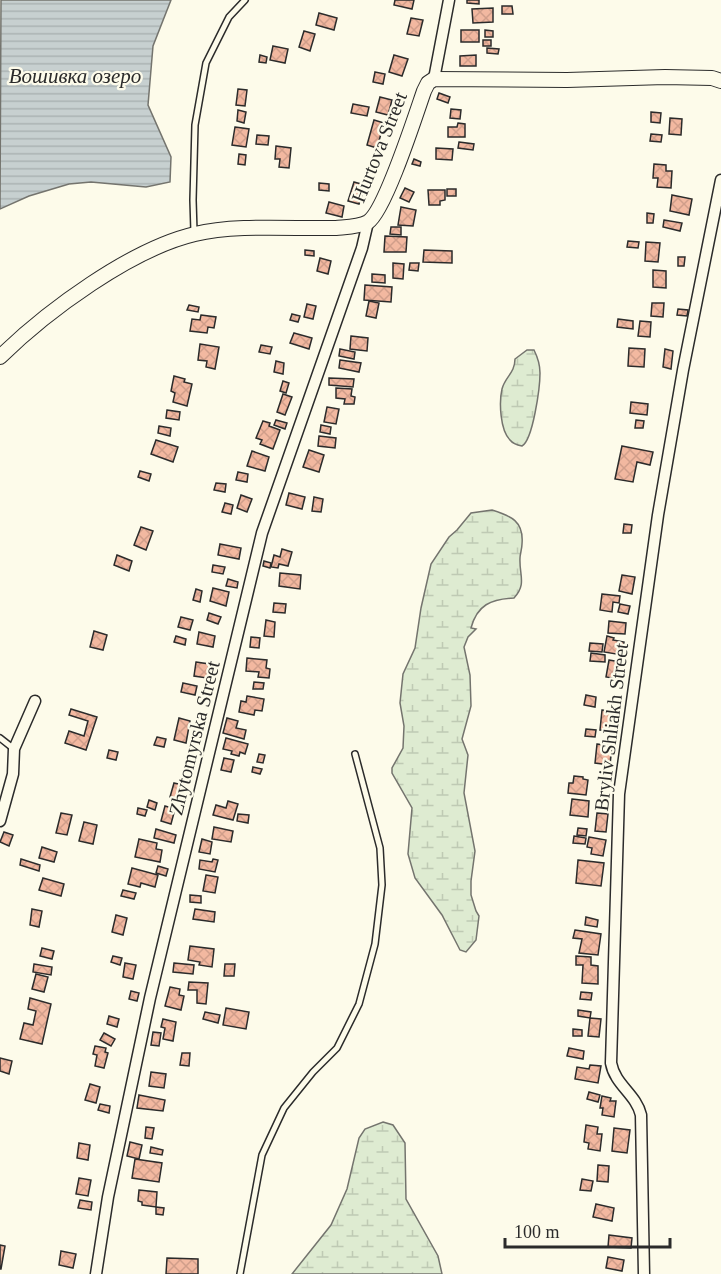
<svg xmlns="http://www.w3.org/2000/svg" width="721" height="1274" viewBox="0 0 721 1274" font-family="Georgia,serif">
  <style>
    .wetland { fill: url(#wetland-marsh); stroke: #74746e; stroke-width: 1.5 }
    .water { fill: url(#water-rules); stroke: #74746e; stroke-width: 1.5 }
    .building { fill: url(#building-cross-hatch); stroke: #2b2b2b; stroke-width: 1.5 }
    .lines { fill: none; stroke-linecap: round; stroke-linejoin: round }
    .lane-casing { stroke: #2b2b2b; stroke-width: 8 }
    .street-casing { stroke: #2b2b2b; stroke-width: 13 }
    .secondary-casing { stroke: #2b2b2b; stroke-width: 16 }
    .lane { stroke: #fdfbea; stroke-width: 5 }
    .street { stroke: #fdfbea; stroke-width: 10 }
    .secondary { stroke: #fdfbea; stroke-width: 14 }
    .labels { text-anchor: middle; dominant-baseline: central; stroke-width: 4.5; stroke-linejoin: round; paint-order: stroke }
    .street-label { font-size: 20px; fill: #2b2b2b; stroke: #fdfbea }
    .water-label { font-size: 21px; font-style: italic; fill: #2b2b2b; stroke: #fdfbea }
  </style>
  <defs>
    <pattern id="wetland-marsh" width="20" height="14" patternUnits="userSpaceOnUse" patternTransform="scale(1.5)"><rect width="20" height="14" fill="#deebd1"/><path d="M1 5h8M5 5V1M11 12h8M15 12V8" fill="none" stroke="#bfcab4"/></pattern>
    <pattern id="water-rules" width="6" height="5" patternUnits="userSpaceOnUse" patternTransform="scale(1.5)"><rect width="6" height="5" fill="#c7d0d0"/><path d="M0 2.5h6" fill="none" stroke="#abb3b3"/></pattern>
    <pattern id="building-cross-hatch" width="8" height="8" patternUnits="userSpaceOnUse" patternTransform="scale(1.5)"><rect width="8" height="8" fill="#f2b8a0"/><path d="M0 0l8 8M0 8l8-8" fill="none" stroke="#d09e8a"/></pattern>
  </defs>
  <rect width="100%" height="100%" fill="#fdfbea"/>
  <!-- wetland -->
  <g class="wetland">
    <path d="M527,350H534C538,358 540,365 540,373C540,387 533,440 522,446C517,445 513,444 510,440C500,430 499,402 502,389C505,377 515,373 515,359Z"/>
    <path d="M492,510C511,516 524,521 522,544C522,549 520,554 520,558C519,575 527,584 514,598C491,599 477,605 471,628L476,629L468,637L464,647L470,675L471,706L462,739L468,755L464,793L475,851L471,881V895L476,911L479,916L476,940L466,952L460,950L442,915L415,878L408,854L412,808L392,773V768L403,748L404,726L400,703L403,674L415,648L421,608L431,564L449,537L457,530L471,513Z"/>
    <path d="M383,1122L393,1125L405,1143L406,1199L438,1256L442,1274H292L331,1225L347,1189L359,1138L365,1129Z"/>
  </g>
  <!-- water -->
  <path class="water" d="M1,0H171L153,46L148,105L171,157L170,182L146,187L91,182L69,184L29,196L0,209Z"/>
  <!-- building -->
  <g class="building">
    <path d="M395,0H414L412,9L394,5Z"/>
    <path d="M467,0H479V4L467,3Z"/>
    <path d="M502,6H512L513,14H502Z"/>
    <path d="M493,8V22L473,23L472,9Z"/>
    <path d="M319,13L337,18L334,30L316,25Z"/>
    <path d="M411,18L423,20L419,36L407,34Z"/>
    <rect x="461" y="30" width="18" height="12"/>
    <path d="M485,30L493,31V37H485Z"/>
    <path d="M304,31L315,34L310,51L299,47Z"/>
    <rect x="483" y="40" width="8" height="6"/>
    <path d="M273,46L288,49L285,63L270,60Z"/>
    <path d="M487,48L499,49L498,54L487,53Z"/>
    <path d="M260,55L267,57L266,63L259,62Z"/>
    <path d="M394,55L408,59L402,76L389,72Z"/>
    <path d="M476,55V66H460V56Z"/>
    <path d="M375,72L385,74L383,84L373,82Z"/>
    <path d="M238,89L247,90L245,106L236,105Z"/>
    <path d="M439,93L450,97L448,103L437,99Z"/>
    <path d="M380,97L392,100L388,115L376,112Z"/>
    <path d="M353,104L369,107L367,116L351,113Z"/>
    <path d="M451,109L461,110L460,119L450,118Z"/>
    <path d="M238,110L246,112L244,123L237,121Z"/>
    <path d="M651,112L661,113L660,123L651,122Z"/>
    <path d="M670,118L682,119L681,135L669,134Z"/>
    <path d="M374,120L384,123L377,148L367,145Z"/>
    <path d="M458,123L465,124V137H448V127H457Z"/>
    <path d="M235,127L249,129L246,147L232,145Z"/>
    <path d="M651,134L662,135L661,142L650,141Z"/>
    <path d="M257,135L269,136L268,145L256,144Z"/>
    <path d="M459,142L474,144L473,150L458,148Z"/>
    <path d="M276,146L291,148L289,168L279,167L280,159H275Z"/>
    <path d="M436,148L453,149L452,160L436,159Z"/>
    <path d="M239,154L246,155L245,165L238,164Z"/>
    <path d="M414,159L421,162L420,166L412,164Z"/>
    <path d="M654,164L666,165V171H672L671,188L657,187L658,178H653Z"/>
    <path d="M354,182L365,185L359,204L348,201Z"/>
    <path d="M319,183L329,184V191L319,190Z"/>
    <path d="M405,188L414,192L409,202L400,198Z"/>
    <rect x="447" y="189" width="9" height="7"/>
    <path d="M428,190H445V200L440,201V205H429Z"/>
    <path d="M672,195L692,199L689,215L670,211Z"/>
    <path d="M329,202L344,206L342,217L326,213Z"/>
    <path d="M401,207L416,210L413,226L398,225Z"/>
    <path d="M647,213L654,214L653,223H647Z"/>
    <path d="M664,220L682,223L680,231L663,227Z"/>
    <path d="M391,227H401V235L390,234Z"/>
    <path d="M385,236L407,237L406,252H384Z"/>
    <path d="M628,241L639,242L638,248L627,247Z"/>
    <path d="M646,242L660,243L658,262L645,261Z"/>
    <path d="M305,250L314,251V256L305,255Z"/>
    <path d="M424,250L452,251V263L423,262Z"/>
    <path d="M678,257H685L684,266H678Z"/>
    <path d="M320,258L331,261L328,274L317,271Z"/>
    <path d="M393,263L404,264L403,279L393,278Z"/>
    <path d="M410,263H419L418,271L409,270Z"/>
    <path d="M653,270L666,271V288L653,287Z"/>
    <path d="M372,274L385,275V283L372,282Z"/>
    <path d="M365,285L392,287L391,302L364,300Z"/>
    <path d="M369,301L379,303L376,318L366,316Z"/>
    <path d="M652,303H664L663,317L651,316Z"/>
    <path d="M307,304L316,306L313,319L304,317Z"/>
    <path d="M189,305L199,307L198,312L187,310Z"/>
    <path d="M678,309L688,310L687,316L677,315Z"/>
    <path d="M292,314L300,316L298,322L290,320Z"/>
    <path d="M201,315L216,317L214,328L208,327L207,333L190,331L192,319L200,320Z"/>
    <path d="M618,319L633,321V329L617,327Z"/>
    <path d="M640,321L651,322L650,337L638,336Z"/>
    <path d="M294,333L312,338L309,349L290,343Z"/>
    <path d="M351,336L368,338L367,351L350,349Z"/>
    <path d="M200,344L219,347L215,369L206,367L207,361L198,360Z"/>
    <path d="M261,345L272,347L270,354L259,352Z"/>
    <path d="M629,348L645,349L644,367L628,366Z"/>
    <path d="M340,349L355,352L354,359L339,356Z"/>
    <path d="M665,349L673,351L671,369L663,367Z"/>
    <path d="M340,360L361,363L359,372L339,368Z"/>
    <path d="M276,361L284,363L283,374L274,372Z"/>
    <path d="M174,376L185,379L184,382L192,384L187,406L173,402L175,393L171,391Z"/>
    <path d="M329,378L354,379L353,387L329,385Z"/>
    <path d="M283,381L289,383L286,393L280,391Z"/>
    <path d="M336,388L352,389L351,396L355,397L354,404H344L345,399L336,398Z"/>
    <path d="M283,394L292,397L285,415L277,412Z"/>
    <path d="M631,402L648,404L647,415L630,413Z"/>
    <path d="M327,407L339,409L336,424L324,422Z"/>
    <path d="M167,410L180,412L179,420L166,418Z"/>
    <path d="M276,420L287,423L285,429L274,425Z"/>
    <path d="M636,420L644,421L643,428H635Z"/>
    <path d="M263,421L270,423L269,426L280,430L273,449L260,444L262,440L256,438Z"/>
    <path d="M321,425L331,427L330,434L320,432Z"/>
    <path d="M159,426L171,428L170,436L158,433Z"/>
    <path d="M319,436L336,438L335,448L318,446Z"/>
    <path d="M156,440L178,447L173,462L151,454Z"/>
    <path d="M622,446L653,452L650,465L637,462L633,482L615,479Z"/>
    <path d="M309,450L324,455L319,472L303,467Z"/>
    <path d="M252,451L269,457L265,471L247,466Z"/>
    <path d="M140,471L151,474L149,481L138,477Z"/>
    <path d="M238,472L248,474L247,482L236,480Z"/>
    <path d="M216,483L226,484L225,492L214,490Z"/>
    <path d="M289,493L305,497L302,509L286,505Z"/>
    <path d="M241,495L252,499L247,512L237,508Z"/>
    <path d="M314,497L323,499L321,512L312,511Z"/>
    <path d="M225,503L233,505L231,514L222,512Z"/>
    <path d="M624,524L632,525L631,533H623Z"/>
    <path d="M141,527L153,531L146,550L134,545Z"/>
    <path d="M220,544L241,548L239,559L218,555Z"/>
    <path d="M282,549L292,552L288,566L279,564L278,568L271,567L274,555L280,557Z"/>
    <path d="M117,555L132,561L129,571L114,565Z"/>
    <path d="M264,561L271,563L270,568L263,566Z"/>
    <path d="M213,565L225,567L223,574L212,572Z"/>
    <path d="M280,573L301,575L300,589L279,586Z"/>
    <path d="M622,575L635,577L632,594L619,591Z"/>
    <path d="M228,579L238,582L237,588L226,586Z"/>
    <path d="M213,588L229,592L226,606L210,601Z"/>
    <path d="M196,589L202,591L200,602L193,600Z"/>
    <path d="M602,594L620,596L619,603L613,602L612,612L600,610Z"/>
    <path d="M274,603L286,604L285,613L273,612Z"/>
    <path d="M620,604L630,606L628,614L618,612Z"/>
    <path d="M209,613L221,617L218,624L207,620Z"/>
    <path d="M181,617L193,620L190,630L178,627Z"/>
    <path d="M266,620L275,622L274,637L264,636Z"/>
    <path d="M609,621L626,623L625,634L608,633Z"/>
    <path d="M94,631L107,635L103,650L90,647Z"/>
    <path d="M199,632L215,636L213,647L197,644Z"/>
    <path d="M176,636L186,639L185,645L174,642Z"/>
    <path d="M607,636L614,638L613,640L624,642L622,655L604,652Z"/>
    <path d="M251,637L260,638L259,648L250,647Z"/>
    <path d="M590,643L603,644L602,652L589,651Z"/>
    <path d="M591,653L605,655V662L590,661Z"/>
    <path d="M247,658L267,660L266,668L270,669L269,678L258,677L259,672L246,671Z"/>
    <path d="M609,660L621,662L618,679L606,677Z"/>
    <path d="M196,662L209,664L207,678L194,676Z"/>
    <path d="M254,682L264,683L263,689H253Z"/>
    <path d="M183,683L197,686L195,695L181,692Z"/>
    <path d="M586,695L596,697L595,707L584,705Z"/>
    <path d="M247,696L264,699L262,711L255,710L254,715L239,712L241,701L246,702Z"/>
    <path d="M71,709L97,717L86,750L65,743L69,731L84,736L88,721L69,715Z"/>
    <path d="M602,710L616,712L614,731L600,730Z"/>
    <path d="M179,718L190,721L186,743L174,740Z"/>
    <path d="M227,718L238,721L236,728L246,730L244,739L223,733Z"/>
    <path d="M586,729L596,730L595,737L585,736Z"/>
    <path d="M157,737L166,739L164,747L154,745Z"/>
    <path d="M226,738L248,744L245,754L240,752L239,756L231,754L232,751L223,749Z"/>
    <path d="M597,744L612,746L610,765L595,763Z"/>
    <path d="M109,750L118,752L116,760L107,758Z"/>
    <path d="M259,754L265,755L263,763L257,762Z"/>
    <path d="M224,758L234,760L231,772L221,770Z"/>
    <path d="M253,767L262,769L260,774L252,772Z"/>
    <path d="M574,776L583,777V779L588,780L586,795L568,793L569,783H573Z"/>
    <path d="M174,783L183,785L179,799L170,797Z"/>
    <path d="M572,799L589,801L588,817L570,815Z"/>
    <path d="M149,800L157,803L155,810L147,807Z"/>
    <path d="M228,801L238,804L233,820L213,815L216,805L226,808Z"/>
    <path d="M165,806L175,809L171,824L161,821Z"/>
    <path d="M138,808L147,810L145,816L137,814Z"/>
    <path d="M61,813L72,815L67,835L56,833Z"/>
    <path d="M597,813L608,814L606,832L595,831Z"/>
    <path d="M238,814L249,815L248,823L237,821Z"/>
    <path d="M84,822L97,825L93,844L79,841Z"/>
    <path d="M214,827L233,831L231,842L212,839Z"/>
    <path d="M578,828L587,829L586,836L577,835Z"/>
    <path d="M156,829L176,835L174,843L154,838Z"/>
    <path d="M4,832L13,835L9,846L0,842Z"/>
    <path d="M574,836L586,838L585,844L573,843Z"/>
    <path d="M589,837L606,840L603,856L591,854L592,848L587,847Z"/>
    <path d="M139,839L157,843L156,849L162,850L160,862L135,857Z"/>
    <path d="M202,839L212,842L210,854L199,852Z"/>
    <path d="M42,847L57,852L54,862L39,858Z"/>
    <path d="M21,859L40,865L39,871L20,865Z"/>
    <path d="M213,859L218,860L215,872L199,869L200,860L212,862Z"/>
    <path d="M578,860L604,863L601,886L576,883Z"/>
    <path d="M158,866L168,869L166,876L156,873Z"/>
    <path d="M132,868L158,875L155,887L141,883L140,887L128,884Z"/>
    <path d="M206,875L218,877L215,893L203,891Z"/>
    <path d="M43,878L64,884L61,896L39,890Z"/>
    <path d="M123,890L136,893L134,899L121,896Z"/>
    <path d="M190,895L201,896V903L190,902Z"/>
    <path d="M32,909L42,911L39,927L30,925Z"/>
    <path d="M195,909L215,912L214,922L193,919Z"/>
    <path d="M116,915L127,918L123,935L112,932Z"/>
    <path d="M586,917L598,920L597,927L585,925Z"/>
    <path d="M575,930L601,934L598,955L579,953L582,939L573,938Z"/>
    <path d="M190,946L214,949L212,967L199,965L200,962L188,960Z"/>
    <path d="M42,948L54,951L52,959L40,956Z"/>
    <path d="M113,956L122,958L120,965L111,962Z"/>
    <path d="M576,956L591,957V965L598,966V984L582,983L583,965H576Z"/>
    <path d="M125,963L136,965L133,979L123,977Z"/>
    <path d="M174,963L194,965L193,974L173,972Z"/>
    <path d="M34,964L52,967L51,975L33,972Z"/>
    <path d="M225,964H235L234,976H224Z"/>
    <path d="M36,974L48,977L44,992L32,989Z"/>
    <path d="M189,982L208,983L206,1004L197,1003V990H188Z"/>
    <path d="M170,987L180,989L179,995L184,996L181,1010L165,1006Z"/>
    <path d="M131,991L139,993L137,1001L129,999Z"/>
    <path d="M581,992L592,993L591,1000L580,999Z"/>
    <path d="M30,998L51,1004L42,1044L20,1039L24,1023L33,1025L36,1011L28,1009Z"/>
    <path d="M226,1008L249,1012L246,1029L223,1025Z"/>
    <path d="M578,1010L591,1012L590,1018L578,1016Z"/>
    <path d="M205,1012L220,1015L218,1023L203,1019Z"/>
    <path d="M109,1016L119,1019L117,1027L107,1024Z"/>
    <path d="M590,1018L601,1019L599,1037L588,1036Z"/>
    <path d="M163,1019L176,1022L173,1041L163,1039L165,1028L161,1027Z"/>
    <path d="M573,1029L582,1030V1036H573Z"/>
    <path d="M153,1032L161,1033L159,1046L151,1045Z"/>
    <path d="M104,1033L115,1039L111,1046L100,1040Z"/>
    <path d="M95,1046L106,1048L105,1052L108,1053L104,1068L95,1066L97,1055L93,1054Z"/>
    <path d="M569,1048L584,1051L583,1059L567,1056Z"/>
    <path d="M182,1053H190L189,1066L180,1065Z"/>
    <path d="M0,1058L12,1061L9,1074L0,1071Z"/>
    <path d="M590,1065L601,1066L598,1083L575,1079L577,1067L589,1069Z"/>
    <path d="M151,1072L166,1074L164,1088L149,1086Z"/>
    <path d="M90,1084L100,1087L96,1103L85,1100Z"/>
    <path d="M589,1092L600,1095L598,1102L587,1099Z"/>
    <path d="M139,1095L165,1100L163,1111L137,1108Z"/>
    <path d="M602,1096L611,1098L610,1101H616L614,1117L602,1115L603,1108H600Z"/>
    <path d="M100,1104L110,1106L109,1113L98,1110Z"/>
    <path d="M586,1125L598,1127L597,1134H602L600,1151L588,1149L589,1143L584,1142Z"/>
    <path d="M146,1127L154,1128L152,1139L145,1138Z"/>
    <path d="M614,1128L630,1130L627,1153L612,1151Z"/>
    <path d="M130,1142L142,1145L139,1159L127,1156Z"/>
    <path d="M79,1143L90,1145L88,1160L77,1158Z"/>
    <path d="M151,1147L163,1150L162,1155L150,1153Z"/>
    <path d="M135,1159L162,1163L159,1182L132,1178Z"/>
    <path d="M598,1165L609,1166L608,1182L597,1181Z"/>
    <path d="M79,1178L91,1180L88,1196L76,1194Z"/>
    <path d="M582,1179L593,1181L591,1191L580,1190Z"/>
    <path d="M139,1190L157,1192L156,1207L142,1205V1202L138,1201Z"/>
    <path d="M80,1200L92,1202L91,1210L78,1208Z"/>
    <path d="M596,1204L614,1208L612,1221L593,1217Z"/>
    <path d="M156,1207L164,1208L163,1215L156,1214Z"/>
    <path d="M609,1235L632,1238L631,1248L608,1247Z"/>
    <path d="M0,1245L5,1246L1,1269H0Z"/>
    <path d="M61,1251L76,1254L73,1268L59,1265Z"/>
    <path d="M608,1257L624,1260L622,1271L606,1268Z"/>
    <path d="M167,1258L198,1259V1274H166Z"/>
  </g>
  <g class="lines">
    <!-- lane casing -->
    <g class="lane-casing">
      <g id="lane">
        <path d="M194,232L193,200L195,125L206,63L229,17L245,0"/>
        <path d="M0,738L14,749"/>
        <path d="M240,1274L262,1155L284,1108L313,1072L337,1048L359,1004L375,944L382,885L380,848L355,754"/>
      </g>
    </g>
    <!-- street casing -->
    <g class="street-casing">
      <g id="street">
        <path d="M434,79L449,0"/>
        <path d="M0,821L13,774L14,749L35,701"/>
        <path d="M96,1274L108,1197L150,998L262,533L362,248L368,222"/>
        <path d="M644,1274L641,1115C636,1094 615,1085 611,1063L619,794L658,515L683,370L721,180"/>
      </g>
    </g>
    <!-- secondary casing -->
    <g class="secondary-casing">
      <path id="secondary" d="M0,357C47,311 131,249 195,234C235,224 294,229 336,228C346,227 359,227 368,222C385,211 416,114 424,91L428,83L434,79L567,80L665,77L712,78L721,81"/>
    </g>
    <!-- lane -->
    <use href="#lane" class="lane"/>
    <!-- street -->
    <use href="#street" class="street"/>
    <!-- secondary -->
    <use href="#secondary" class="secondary"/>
  </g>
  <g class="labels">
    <!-- street labels -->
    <g class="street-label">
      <text transform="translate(379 147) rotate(-68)">Hurtova Street</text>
      <text transform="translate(611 727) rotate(-83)">Bryliv Shliakh Street</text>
      <text transform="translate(194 738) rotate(-76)">Zhytomyrska Street</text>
    </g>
    <!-- water labels -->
    <g class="water-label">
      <text x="75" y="76">Вошивка озеро</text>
    </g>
  </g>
  <!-- scale -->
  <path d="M505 1238v9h165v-9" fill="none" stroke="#2b2b2b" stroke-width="3"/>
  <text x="514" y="1238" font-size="18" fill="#2b2b2b" stroke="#fdfbea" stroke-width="4.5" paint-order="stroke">100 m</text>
</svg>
